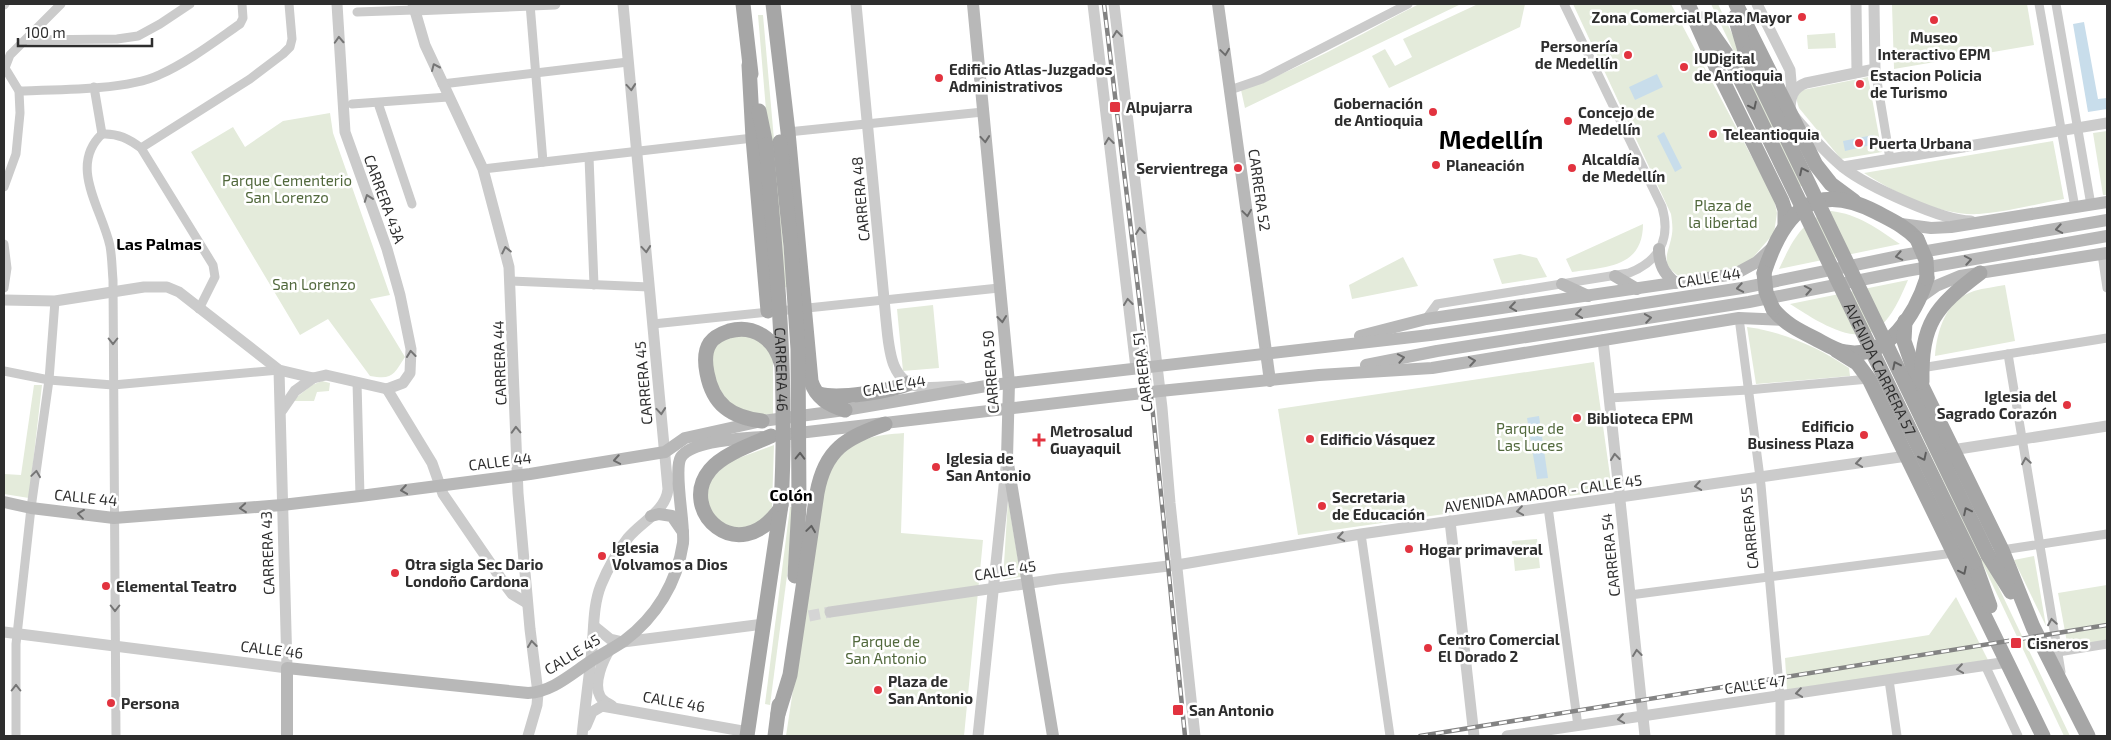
<svg xmlns="http://www.w3.org/2000/svg" width="2111" height="740" viewBox="0 0 2111 740" font-family="'Exo 2',sans-serif">
  <style>
    .green { fill: #e4ebdb }
    .water { fill: #c8ddeb }
    .lines { fill: none; stroke-linecap: round; stroke-linejoin: round }
    .tertiary-tunnel { stroke: #d5d5d5; stroke-width: 11; stroke-dasharray: 11 5.5; stroke-linecap: butt }
    .minor { stroke: #cbcbcb; stroke-width: 9 }
    .tertiary { stroke: #cbcbcb; stroke-width: 11 }
    .secondary { stroke: #b8b8b8; stroke-width: 12 }
    .primary { stroke: #a6a6a6; stroke-width: 15 }
    .rail-casing { stroke: #838383; stroke-width: 4.5 }
    .rail { stroke: #fff; stroke-width: 2.5; stroke-dasharray: 8; stroke-linecap: butt }
    .primary-bridge { stroke: #a6a6a6; stroke-width: 15 }
    .oneway { stroke: #757575 }
    .oneway2 { stroke: #6c6c6c }
    .oneway3 { stroke: #5e5e5e }
    .poi-dot { fill: #e2333f; stroke: #fff; stroke-width: 2 }
    .labels { text-anchor: middle; dominant-baseline: central; stroke-width: 5; stroke-linejoin: round; paint-order: stroke }
    .poi-label { font-size: 15px; font-weight: bold; fill: #2e2e2e; stroke: #fff; text-anchor: start }
    .park-label { font-size: 15px; fill: #51683c; stroke: #fff }
    .street-label { font-size: 15px; fill: #2e2e2e; stroke: #fff }
    .neighbourhood-label { font-size: 16px; font-weight: bold; fill: #000; stroke: #fff }
    .town-label { font-size: 25px; font-weight: bold; fill: #000; stroke: #fff }
  </style>
  <rect width="100%" height="100%" fill="#fff"/>
  <!-- green -->
  <g class="green">
    <path d="M1419,4H1461L1245,108L1241,90C1303,68 1361,34 1419,4Z"/>
    <path d="M1478,4H1525L1520,27L1389,88L1372,56L1385,49L1395,66L1412,57L1403,39Z"/>
    <path d="M1573,4H1671L1774,199L1777,213L1774,233L1750,261L1738,267L1680,277C1658,263 1669,254 1672,234C1673,228 1672,221 1671,214Z"/>
    <path d="M1711,4H1718L1804,185L1799,187Z"/>
    <path d="M1892,4H2027L2034,45L1894,69Z"/>
    <path d="M758,15H763L787,287L781,288Z"/>
    <path d="M1835,33L1836,48L1808,49L1807,35Z"/>
    <path d="M1868,77L1882,152L1841,159L1799,108C1796,99 1795,96 1803,90Z"/>
    <path d="M330,113L333,133L390,295L370,299L405,357C393,375 393,380 370,376L328,319L300,335L191,152L233,127L245,147L283,121Z"/>
    <path d="M2107,131V195H2103L2093,133Z"/>
    <path d="M2053,141L2064,199C2036,204 2007,212 1979,214C1940,216 1897,194 1864,173Z"/>
    <path d="M1831,211C1858,214 1878,229 1900,244L1779,269C1791,244 1801,220 1831,211Z"/>
    <path d="M1643,224C1643,268 1605,267 1572,272L1566,259Z"/>
    <path d="M1520,254L1537,258L1547,277L1502,284L1493,259Z"/>
    <path d="M1403,257L1418,286L1352,299L1349,285Z"/>
    <path d="M1908,280C1901,296 1892,318 1877,329C1853,347 1811,317 1790,304Z"/>
    <path d="M2005,285L2015,341L1935,356C1937,330 1946,300 1974,291C1984,288 1995,287 2005,285Z"/>
    <path d="M933,305L939,368L903,371L897,309Z"/>
    <path d="M1747,327C1784,332 1818,347 1849,368L1850,376L1756,384Z"/>
    <path d="M743,332L766,343L773,360V417H753L728,402L711,375V345Z"/>
    <path d="M1594,362L1612,490L1298,535L1278,409Z"/>
    <path d="M1891,363L2070,736H2064L1888,364Z"/>
    <path d="M322,381L330,383L329,391L317,392L314,401H292L312,385Z"/>
    <path d="M34,385H42L29,498L4,494V474L21,475Z"/>
    <path d="M904,433L901,533L983,540L964,736H786C793,690 800,644 806,597C811,563 816,483 839,458C858,437 877,435 904,433Z"/>
    <path d="M774,445L772,507L761,522L737,532L712,516L703,488L728,462Z"/>
    <path d="M1008,500L1021,577L1003,580Z"/>
    <path d="M790,507H796L770,705L765,704Z"/>
    <path d="M1537,539L1540,568L1515,571L1512,541Z"/>
    <path d="M2034,556L2046,626L2014,560Z"/>
    <path d="M2107,585V642L2068,648L2058,593Z"/>
    <path d="M1956,597L1988,660L1787,690L1785,658L1929,635Z"/>
  </g>
  <!-- water -->
  <g class="water">
    <path d="M2084,22L2098,99L2107,98V109L2088,112L2073,24Z"/>
    <path d="M1657,74L1663,87L1635,100L1629,87Z"/>
    <path d="M1664,132L1682,168L1675,172L1657,136Z"/>
    <path d="M1873,135L1875,144L1845,151L1843,141Z"/>
    <path d="M1539,416L1548,478L1537,479L1527,418Z"/>
  </g>
  <g class="lines">
    <!-- tertiary-tunnel -->
    <path class="tertiary-tunnel" d="M809,616L830,612"/>
    <!-- minor -->
    <g class="minor">
      <path d="M530,4L543,162"/>
      <path d="M2039,4L2075,208"/>
      <path d="M2056,4L2091,205"/>
      <path d="M4,5L5,4"/>
      <path d="M357,12L414,10"/>
      <path d="M26,40L117,39L138,36L160,24L190,4"/>
      <path d="M1875,69L1890,159"/>
      <path d="M442,84L628,62"/>
      <path d="M94,87L102,134"/>
      <path d="M1230,90L1262,79L1408,4"/>
      <path d="M19,91C56,90 128,90 159,75C188,62 214,42 240,24L243,18L242,4"/>
      <path d="M378,103L412,204"/>
      <path d="M352,104L448,97"/>
      <path d="M788,132L983,112"/>
      <path d="M102,134C68,166 102,209 110,246C112,257 112,269 113,280L116,736"/>
      <path d="M102,134C118,133 129,139 141,148L213,265L215,277L199,309"/>
      <path d="M141,148L250,79L283,54L290,47L292,39L289,4"/>
      <path d="M589,157L594,285"/>
      <path d="M483,169L753,138"/>
      <path d="M4,187L16,154L20,113L19,91L5,68L10,55L61,4"/>
      <path d="M4,244L7,268L4,288"/>
      <path d="M2102,254L2107,288"/>
      <path d="M511,281L649,287"/>
      <path d="M1739,318L1761,485L1780,696V736"/>
      <path d="M1426,319L1437,304L1629,273C1660,261 1671,238 1662,207L1564,4"/>
      <path d="M653,324L999,288"/>
      <path d="M2008,354L2061,672"/>
      <path d="M1921,368L2107,338"/>
      <path d="M4,371L49,380L113,385L279,370"/>
      <path d="M357,382L360,496"/>
      <path d="M1609,398L1748,390L1869,379"/>
      <path d="M1548,507L1578,726"/>
      <path d="M1361,534L1390,736"/>
      <path d="M2002,550L2107,534"/>
      <path d="M1630,595L1954,553"/>
      <path d="M2052,653L2107,644"/>
      <path d="M1985,665L2018,736"/>
      <path d="M1889,680L1897,736"/>
      <path d="M16,736V644L31,508L49,380L55,301"/>
    </g>
    <!-- tertiary -->
    <g class="tertiary">
      <path d="M413,4L425,45L483,169L509,267L518,493L530,629L538,693L537,705L528,736"/>
      <path d="M856,4L886,320C889,346 889,383 921,387C934,389 948,386 961,386"/>
      <path d="M1093,4L1136,368"/>
      <path d="M1114,4L1162,408L1170,503L1195,736"/>
      <path d="M1757,4L1790,70L1792,93"/>
      <path d="M1856,4L1857,72"/>
      <path d="M1874,4L1875,69L1806,83C1792,88 1790,98 1790,112C1807,131 1824,152 1844,168C1867,186 1943,221 1971,221"/>
      <path d="M414,10L555,4"/>
      <path d="M1843,167L2107,123"/>
      <path d="M4,300L55,301L144,287H167L179,292L279,370L313,378L326,375L387,389L403,383L410,373L411,349L400,295L387,249L345,132L337,4"/>
      <path d="M1603,340L1645,736"/>
      <path d="M387,389L432,463L443,494L506,586L512,594L527,603"/>
      <path d="M282,410L295,391L313,378"/>
      <path d="M1952,450L2107,426"/>
      <path d="M1450,521L1474,736"/>
      <path d="M830,612L1058,579L1177,565L1361,534L1907,456"/>
      <path d="M594,626L610,639L623,642L764,624"/>
      <path d="M4,632L287,668L279,370"/>
      <path d="M610,649C603,660 593,683 600,696C602,701 608,703 612,706"/>
      <path d="M586,726L592,712L602,706L748,732"/>
      <path d="M582,736C585,707 589,678 592,649C594,627 593,605 601,585C608,568 617,552 628,538C641,522 666,511 668,489L623,4"/>
      <path d="M978,736L1006,467"/>
      <path d="M1507,736L2008,662"/>
    </g>
    <!-- secondary -->
    <g class="secondary">
      <path d="M973,4L1009,383L1007,458L1053,736"/>
      <path d="M1218,4L1270,381"/>
      <path d="M1901,224L1931,228L1951,227L2107,202"/>
      <path d="M1659,249C1659,265 1664,273 1675,283"/>
      <path d="M1615,276L1637,289"/>
      <path d="M1562,284L1588,296"/>
      <path d="M1919,298L1936,286L1960,276L2107,253"/>
      <path d="M1360,336L1426,319L1735,274L1757,262L1773,247"/>
      <path d="M1366,365L1437,351L1749,302L1906,271L2107,236"/>
      <path d="M790,434L1160,391L1319,375L1432,368L1739,318L1783,320"/>
      <path d="M4,502L31,508L114,518L282,505L360,496L530,474L665,452L685,438L762,421L845,410L992,385L1430,335L1593,311L1742,288L1904,255L2107,220"/>
      <path d="M651,516L659,514L672,516L683,532"/>
      <path d="M287,736V668L528,693C551,692 569,676 588,663C600,655 612,649 624,641C656,617 677,583 683,543C685,523 673,470 681,457C693,440 741,439 761,437"/>
    </g>
    <!-- primary -->
    <g class="primary">
      <path d="M743,4L751,74"/>
      <path d="M773,4L788,132L811,381C816,398 829,405 845,410"/>
      <path d="M1688,4L1716,67L1782,201L1785,210V226"/>
      <path d="M1736,4L1816,165L1831,184L1854,201"/>
      <path d="M1735,17L1746,54"/>
      <path d="M1702,19L1732,62"/>
      <path d="M749,65L753,138L768,311"/>
      <path d="M759,111L766,145"/>
      <path d="M1764,273C1783,214 1812,179 1876,212C1891,220 1905,226 1917,239"/>
      <path d="M1773,309C1784,323 1798,330 1814,338C1824,343 1834,350 1845,352C1888,360 1916,313 1927,278"/>
      <path d="M1905,321L1904,341L1914,370L2002,550L2033,627L2088,736"/>
      <path d="M1836,350L1857,363L1869,379L2043,736"/>
      <path d="M1922,382C1921,323 1935,307 1980,273"/>
      <path d="M819,394C838,400 891,391 910,383"/>
      <path d="M762,421C731,417 713,405 707,373C705,363 704,352 710,343C714,337 723,333 729,331C754,324 775,339 781,363"/>
      <path d="M771,436C753,444 723,454 710,470C677,510 738,569 780,509"/>
      <path d="M1988,555L2011,592"/>
      <path d="M1974,562L1990,606"/>
      <path d="M795,576L799,505"/>
      <path d="M778,714L790,675L817,493C825,449 846,438 885,424"/>
      <path d="M747,736L781,505"/>
      <path d="M775,736L779,705"/>
    </g>
    <!-- rail casing -->
    <g class="rail-casing">
      <g id="rail">
        <path d="M1104,4L1153,414L1185,736"/>
        <path d="M1420,736L2107,625"/>
      </g>
    </g>
    <!-- rail -->
    <use href="#rail" class="rail"/>
    <!-- primary-bridge -->
    <g class="primary-bridge">
      <path d="M1746,54L1988,555"/>
      <path id="s1" d="M1732,62L1974,562"/>
      <path d="M780,142L791,246L798,349L799,505"/>
      <path id="s2" d="M766,145C777,265 788,385 781,505"/>
      <path d="M1917,239L1926,260L1927,278"/>
      <path d="M1764,273L1766,292L1773,309"/>
    </g>
  </g>
  <!-- one-way arrows -->
  <defs><path id="oneway-chevron" d="M-2-3.5L2.5 0L-2 3.5" fill="none" stroke-width="1.6" stroke-linecap="round" stroke-linejoin="round" transform="scale(1.25)"/></defs>
  <g class="oneway">
    <use href="#oneway-chevron" transform="translate(1117 34) rotate(-96)"/>
    <use href="#oneway-chevron" transform="translate(339 40) rotate(-93)"/>
    <use href="#oneway-chevron" transform="translate(435 67) rotate(-114)"/>
    <use href="#oneway-chevron" transform="translate(631 87) rotate(85)"/>
    <use href="#oneway-chevron" transform="translate(1109 141) rotate(-97)"/>
    <use href="#oneway-chevron" transform="translate(368 198) rotate(-110)"/>
    <use href="#oneway-chevron" transform="translate(1140 231) rotate(-97)"/>
    <use href="#oneway-chevron" transform="translate(646 249) rotate(85)"/>
    <use href="#oneway-chevron" transform="translate(506 250) rotate(-102)"/>
    <use href="#oneway-chevron" transform="translate(1128 302) rotate(-97)"/>
    <use href="#oneway-chevron" transform="translate(113 341) rotate(90)"/>
    <use href="#oneway-chevron" transform="translate(411 354) rotate(-96)"/>
    <use href="#oneway-chevron" transform="translate(661 411) rotate(85)"/>
    <use href="#oneway-chevron" transform="translate(516 430) rotate(-92)"/>
    <use href="#oneway-chevron" transform="translate(1615 457) rotate(-96)"/>
    <use href="#oneway-chevron" transform="translate(2026 461) rotate(-99)"/>
    <use href="#oneway-chevron" transform="translate(1859 463) rotate(172)"/>
    <use href="#oneway-chevron" transform="translate(36 474) rotate(-82)"/>
    <use href="#oneway-chevron" transform="translate(1698 486) rotate(171)"/>
    <use href="#oneway-chevron" transform="translate(1520 511) rotate(172)"/>
    <use href="#oneway-chevron" transform="translate(1341 537) rotate(170)"/>
    <use href="#oneway-chevron" transform="translate(115 608) rotate(90)"/>
    <use href="#oneway-chevron" transform="translate(2052 622) rotate(-99)"/>
    <use href="#oneway-chevron" transform="translate(532 644) rotate(-97)"/>
    <use href="#oneway-chevron" transform="translate(1637 653) rotate(-97)"/>
    <use href="#oneway-chevron" transform="translate(1960 669) rotate(172)"/>
    <use href="#oneway-chevron" transform="translate(16 688) rotate(-90)"/>
    <use href="#oneway-chevron" transform="translate(1799 693) rotate(172)"/>
    <use href="#oneway-chevron" transform="translate(1621 719) rotate(172)"/>
  </g>
  <g class="oneway2">
    <use href="#oneway-chevron" transform="translate(1225 52) rotate(82)"/>
    <use href="#oneway-chevron" transform="translate(985 139) rotate(85)"/>
    <use href="#oneway-chevron" transform="translate(1247 213) rotate(82)"/>
    <use href="#oneway-chevron" transform="translate(2059 229) rotate(170)"/>
    <use href="#oneway-chevron" transform="translate(1899 256) rotate(169)"/>
    <use href="#oneway-chevron" transform="translate(1968 260) rotate(-10)"/>
    <use href="#oneway-chevron" transform="translate(1740 288) rotate(170)"/>
    <use href="#oneway-chevron" transform="translate(1808 290) rotate(-11)"/>
    <use href="#oneway-chevron" transform="translate(1513 307) rotate(172)"/>
    <use href="#oneway-chevron" transform="translate(1579 314) rotate(172)"/>
    <use href="#oneway-chevron" transform="translate(1648 318) rotate(-9)"/>
    <use href="#oneway-chevron" transform="translate(1002 319) rotate(84)"/>
    <use href="#oneway-chevron" transform="translate(1401 358) rotate(-11)"/>
    <use href="#oneway-chevron" transform="translate(1472 361) rotate(-9)"/>
    <use href="#oneway-chevron" transform="translate(617 460) rotate(170)"/>
    <use href="#oneway-chevron" transform="translate(404 490) rotate(172)"/>
    <use href="#oneway-chevron" transform="translate(243 508) rotate(175)"/>
    <use href="#oneway-chevron" transform="translate(81 514) rotate(-173)"/>
  </g>
  <g class="oneway3">
    <use href="#oneway-chevron" transform="translate(1753 106) rotate(64)"/>
    <use href="#oneway-chevron" transform="translate(1803 171) rotate(-116)"/>
    <use href="#oneway-chevron" transform="translate(1896 365) rotate(-116)"/>
    <use href="#oneway-chevron" transform="translate(800 456) rotate(-89)"/>
    <use href="#oneway-chevron" transform="translate(1923 457) rotate(64)"/>
    <use href="#oneway-chevron" transform="translate(1967 511) rotate(-116)"/>
    <use href="#oneway-chevron" transform="translate(811 529) rotate(-82)"/>
    <use href="#oneway-chevron" transform="translate(1963 571) rotate(64)"/>
  </g>
  <!-- markers -->
  <g class="poi-dot">
    <circle cx="1802" cy="17" r="5"/>
    <circle cx="1934" cy="20" r="5"/>
    <circle cx="1628" cy="55" r="5"/>
    <circle cx="1684" cy="67" r="5"/>
    <circle cx="939" cy="78" r="5"/>
    <circle cx="1860" cy="84" r="5"/>
    <rect x="1109" y="101" width="12" height="12" rx="2.5"/>
    <circle cx="1433" cy="112" r="5"/>
    <circle cx="1568" cy="121" r="5"/>
    <circle cx="1713" cy="134" r="5"/>
    <circle cx="1859" cy="143" r="5"/>
    <circle cx="1436" cy="165" r="5"/>
    <circle cx="1238" cy="168" r="5"/>
    <circle cx="1572" cy="168" r="5"/>
    <circle cx="2067" cy="405" r="5"/>
    <circle cx="1577" cy="418" r="5"/>
    <circle cx="1864" cy="435" r="5"/>
    <circle cx="1310" cy="439" r="5"/>
    <path d="M1036.5 432.5h5v5h5v5h-5v5h-5v-5h-5v-5h5z"/>
    <circle cx="936" cy="467" r="5"/>
    <circle cx="1322" cy="506" r="5"/>
    <circle cx="1409" cy="549" r="5"/>
    <circle cx="602" cy="556" r="5"/>
    <circle cx="395" cy="573" r="5"/>
    <circle cx="106" cy="586" r="5"/>
    <rect x="2010" y="637" width="12" height="12" rx="2.5"/>
    <circle cx="1428" cy="648" r="5"/>
    <circle cx="878" cy="690" r="5"/>
    <circle cx="111" cy="703" r="5"/>
    <rect x="1172" y="704" width="12" height="12" rx="2.5"/>
  </g>
  <g class="labels">
    <!-- poi labels -->
    <g class="poi-label">
      <text x="1792" y="17" text-anchor="end">Zona Comercial Plaza Mayor</text>
      <text x="1934" y="37" text-anchor="middle">Museo<tspan x="1934" dy="17">Interactivo EPM</tspan></text>
      <text x="1618" y="46" text-anchor="end">Personería<tspan x="1618" dy="17">de Medellín</tspan></text>
      <text x="1694" y="58">IUDigital<tspan x="1694" dy="17">de Antioquia</tspan></text>
      <text x="949" y="69">Edificio Atlas-Juzgados<tspan x="949" dy="17">Administrativos</tspan></text>
      <text x="1870" y="75">Estacion Policia<tspan x="1870" dy="17">de Turismo</tspan></text>
      <text x="1423" y="103" text-anchor="end">Gobernación<tspan x="1423" dy="17">de Antioquia</tspan></text>
      <text x="1126" y="107">Alpujarra</text>
      <text x="1578" y="112">Concejo de<tspan x="1578" dy="17">Medellín</tspan></text>
      <text x="1723" y="134">Teleantioquia</text>
      <text x="1869" y="143">Puerta Urbana</text>
      <text x="1582" y="159">Alcaldía<tspan x="1582" dy="17">de Medellín</tspan></text>
      <text x="1446" y="165">Planeación</text>
      <text x="1228" y="168" text-anchor="end">Servientrega</text>
      <text x="2057" y="396" text-anchor="end">Iglesia del<tspan x="2057" dy="17">Sagrado Corazón</tspan></text>
      <text x="1587" y="418">Biblioteca EPM</text>
      <text x="1854" y="426" text-anchor="end">Edificio<tspan x="1854" dy="17">Business Plaza</tspan></text>
      <text x="1050" y="431">Metrosalud<tspan x="1050" dy="17">Guayaquil</tspan></text>
      <text x="1320" y="439">Edificio Vásquez</text>
      <text x="946" y="458">Iglesia de<tspan x="946" dy="17">San Antonio</tspan></text>
      <text x="1332" y="497">Secretaria<tspan x="1332" dy="17">de Educación</tspan></text>
      <text x="612" y="547">Iglesia<tspan x="612" dy="17">Volvamos a Dios</tspan></text>
      <text x="1419" y="549">Hogar primaveral</text>
      <text x="405" y="564">Otra sigla Sec Dario<tspan x="405" dy="17">Londoño Cardona</tspan></text>
      <text x="116" y="586">Elemental Teatro</text>
      <text x="1438" y="639">Centro Comercial<tspan x="1438" dy="17">El Dorado 2</tspan></text>
      <text x="2027" y="643">Cisneros</text>
      <text x="888" y="681">Plaza de<tspan x="888" dy="17">San Antonio</tspan></text>
      <text x="121" y="703">Persona</text>
      <text x="1189" y="710">San Antonio</text>
    </g>
    <!-- park labels -->
    <g class="park-label">
      <text x="287" y="180">Parque Cementerio<tspan x="287" dy="17">San Lorenzo</tspan></text>
      <text x="1723" y="205">Plaza de<tspan x="1723" dy="17">la libertad</tspan></text>
      <text x="314" y="284">San Lorenzo</text>
      <text x="1530" y="428">Parque de<tspan x="1530" dy="17">Las Luces</tspan></text>
      <text x="886" y="641">Parque de<tspan x="886" dy="17">San Antonio</tspan></text>
    </g>
    <!-- street labels -->
    <g class="street-label">
      <text transform="translate(1260 190) rotate(82)">CARRERA 52</text>
      <text transform="translate(385 199) rotate(70)">CARRERA 43A</text>
      <text transform="translate(860 199) rotate(-95)">CARRERA 48</text>
      <text transform="translate(1709 277) rotate(-9)">CALLE 44</text>
      <text transform="translate(499 363) rotate(-92)">CARRERA 44</text>
      <text stroke="none"><textPath href="#s2" startOffset="225">CARRERA 46</textPath></text>
      <text stroke="none"><textPath href="#s1" startOffset="341">AVENIDA CARRERA 57</textPath></text>
      <text transform="translate(990 372) rotate(-94)">CARRERA 50</text>
      <text transform="translate(1142 372) rotate(-97)">CARRERA 51</text>
      <text transform="translate(643 383) rotate(-95)">CARRERA 45</text>
      <text transform="translate(894 385) rotate(-10)">CALLE 44</text>
      <text transform="translate(500 461) rotate(-7)">CALLE 44</text>
      <text transform="translate(1543 493) rotate(-8)">AVENIDA AMADOR - CALLE 45</text>
      <text transform="translate(86 497) rotate(6)">CALLE 44</text>
      <text transform="translate(1749 528) rotate(-95)">CARRERA 55</text>
      <text transform="translate(267 553) rotate(-92)">CARRERA 43</text>
      <text transform="translate(1610 555) rotate(-96)">CARRERA 54</text>
      <text transform="translate(1005 570) rotate(-9)">CALLE 45</text>
      <text transform="translate(272 649) rotate(7)">CALLE 46</text>
      <text transform="translate(572 654) rotate(-32)">CALLE 45</text>
      <text transform="translate(1755 684) rotate(-8)">CALLE 47</text>
      <text transform="translate(674 701) rotate(10)">CALLE 46</text>
    </g>
    <!-- neighbourhood labels -->
    <g class="neighbourhood-label">
      <text x="159" y="243">Las Palmas</text>
      <text x="791" y="494">Colón</text>
    </g>
    <!-- town labels -->
    <g class="town-label">
      <text x="1491" y="139">Medellín</text>
    </g>
  </g>
  <!-- border -->
  <rect width="2111" height="740" fill="none" stroke="#2e2e2e" stroke-width="10"/>
  <!-- scale -->
  <path d="M18 38v8h134v-8" fill="none" stroke="#2e2e2e" stroke-width="2.5"/>
  <text x="25" y="38" font-size="15" fill="#2e2e2e" stroke="#ffffff" stroke-width="4" paint-order="stroke">100 m</text>
</svg>
